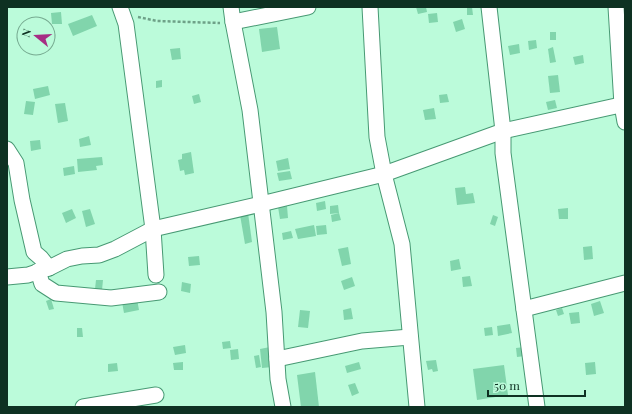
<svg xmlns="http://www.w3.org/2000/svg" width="632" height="414" viewBox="0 0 632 414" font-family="'Playfair Display',serif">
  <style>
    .building { fill: #81d5ac }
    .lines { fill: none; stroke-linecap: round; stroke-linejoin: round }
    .street-casing { stroke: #479973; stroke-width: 17 }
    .path { stroke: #6ea188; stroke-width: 2.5; stroke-dasharray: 3 2; stroke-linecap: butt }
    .street { stroke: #fff; stroke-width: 15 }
  </style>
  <rect width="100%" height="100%" fill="#bbfbda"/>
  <!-- building -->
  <g class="building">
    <path d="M416,7H426L427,12L418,14Z"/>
    <path d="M467,7H472L473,15H467Z"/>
    <path d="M61,12L62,24H52L51,13Z"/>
    <path d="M437,13L438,22L429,23L428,14Z"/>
    <path d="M92,15L97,26L73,36L68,24Z"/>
    <path d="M462,19L465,29L456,32L453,22Z"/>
    <path d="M277,27L280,49L262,52L259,29Z"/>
    <rect x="550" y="32" width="6" height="8"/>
    <path d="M536,40L537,48L529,50L528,41Z"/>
    <path d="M519,44L520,53L510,55L508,46Z"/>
    <path d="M553,47L556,62L550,63L548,49Z"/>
    <path d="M180,48L181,59L172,60L170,49Z"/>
    <path d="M583,55L584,63L575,65L573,57Z"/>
    <path d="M558,75L560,92L550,93L548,76Z"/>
    <path d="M162,80V87L156,88V81Z"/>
    <path d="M48,86L50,95L35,99L33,89Z"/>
    <path d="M199,94L201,102L194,104L192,96Z"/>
    <path d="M447,94L449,102L440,103L439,95Z"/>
    <path d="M555,100L557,108L548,110L546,102Z"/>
    <path d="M26,101L35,102L33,115L24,114Z"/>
    <path d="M65,103L68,121L58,123L55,104Z"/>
    <path d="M434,108L436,119L425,120L423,110Z"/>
    <path d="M89,136L91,145L80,147L79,139Z"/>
    <path d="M40,140L41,149L31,151L30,141Z"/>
    <path d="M191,152L194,173L185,175L184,170L180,171L178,160L182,159V154Z"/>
    <path d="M102,157L103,165L96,166L97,170L78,172L77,159Z"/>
    <path d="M288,158L290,169L278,171L276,161Z"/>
    <path d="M74,166L75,174L64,176L63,168Z"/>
    <path d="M290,171L292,179L279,181L277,173Z"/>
    <path d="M465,187L466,194L473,193L475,203L457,205L455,188Z"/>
    <path d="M325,201L326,209L317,211L316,203Z"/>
    <path d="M338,205L339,213L330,214V206Z"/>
    <path d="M287,206L288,218L280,219L278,207Z"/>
    <path d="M568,208V219H559L558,209Z"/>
    <path d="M72,209L76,218L66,223L62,213Z"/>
    <path d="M90,209L95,224L86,227L82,211Z"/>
    <path d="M248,213L252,242L245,244L240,215Z"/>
    <path d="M339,213L341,220L332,222L331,215Z"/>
    <path d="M493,215L498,217L495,226L490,224Z"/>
    <path d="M314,225L316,236L298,239L295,229Z"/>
    <path d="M326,225L327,234L317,235L316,226Z"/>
    <path d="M291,231L293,238L283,240L282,233Z"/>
    <path d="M592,246L593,259L584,260L583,247Z"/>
    <path d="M348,247L351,264L342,266L338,249Z"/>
    <path d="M199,256L200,265L189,266L188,257Z"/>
    <path d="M459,259L461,269L451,271L450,261Z"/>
    <path d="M470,276L472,286L463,287L462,277Z"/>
    <path d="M352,277L355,286L344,290L341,281Z"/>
    <path d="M96,280H103L102,290L95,289Z"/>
    <path d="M182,282L191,284L190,293L181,291Z"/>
    <path d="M51,299L54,309L49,310L46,301Z"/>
    <path d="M137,299L139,310L124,313L122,302Z"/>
    <path d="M600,301L604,313L594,316L591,304Z"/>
    <path d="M351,308L353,319L344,320L343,310Z"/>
    <path d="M562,308L564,314L558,316L556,310Z"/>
    <path d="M300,310L310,311L308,328L298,327Z"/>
    <path d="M579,312L580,323L571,324L569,313Z"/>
    <path d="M510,324L512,333L498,336L497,326Z"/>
    <path d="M492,327L493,335L485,336L484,328Z"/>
    <path d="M77,328H82L83,337H77Z"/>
    <path d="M230,341L231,348L223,349L222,342Z"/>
    <path d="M185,345L186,353L175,355L173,347Z"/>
    <path d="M270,347L273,367L262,368L260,349Z"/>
    <path d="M524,347L525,356L517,357L516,348Z"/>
    <path d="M238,349L239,359L231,360L230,350Z"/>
    <path d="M259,355L261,367L256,368L254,356Z"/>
    <path d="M436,360L438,371L433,372L432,369L428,370L426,361Z"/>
    <path d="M183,362V370H174L173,363Z"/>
    <path d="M359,362L361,369L347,373L345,366Z"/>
    <path d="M595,362L596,374L586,375L585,363Z"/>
    <path d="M117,363L118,371L108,372V364Z"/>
    <path d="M504,365L508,395L477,400L473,369Z"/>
    <path d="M315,372L319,407H301L297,375Z"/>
    <path d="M355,383L359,393L352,396L348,385Z"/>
  </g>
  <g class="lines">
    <!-- street casing -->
    <g class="street-casing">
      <g id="street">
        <path d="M120,7L126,24L153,229L156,275"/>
        <path d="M231,7L233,22L250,110L274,312L278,379L283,407"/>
        <path d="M370,7L377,137L384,174L402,244L417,407"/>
        <path d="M489,7L503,131V153L537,407"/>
        <path d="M616,7L622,105L625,122"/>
        <path d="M233,22L308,7"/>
        <path d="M7,149L16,163L22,200L34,252L41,258L49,268"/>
        <path d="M38,271L42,284L56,293L111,298L159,292"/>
        <path d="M7,277L28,275L49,268L67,259L82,256L99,255L115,249L153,229L261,204L384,174L503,131L625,104"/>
        <path d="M524,309L625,283"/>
        <path d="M277,359L362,341L410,337"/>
        <path d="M83,407L156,395"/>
      </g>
    </g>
    <!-- path -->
    <path class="path" d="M138,17L157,21L220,23"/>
    <!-- street -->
    <use href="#street" class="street"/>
  </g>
  <!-- border -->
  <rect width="632" height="414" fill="none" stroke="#0e3122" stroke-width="16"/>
  <!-- north arrow -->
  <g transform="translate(36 36) rotate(288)"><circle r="19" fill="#bbfbda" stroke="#76aa90"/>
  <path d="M0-3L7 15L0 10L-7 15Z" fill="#a62e84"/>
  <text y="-6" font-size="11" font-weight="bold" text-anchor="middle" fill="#0e3122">N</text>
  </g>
  <!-- scale -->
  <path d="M488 390v6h97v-6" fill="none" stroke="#0e3122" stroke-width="2"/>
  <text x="494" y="390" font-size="12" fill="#0e3122" stroke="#bbfbda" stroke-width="3" paint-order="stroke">50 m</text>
</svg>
